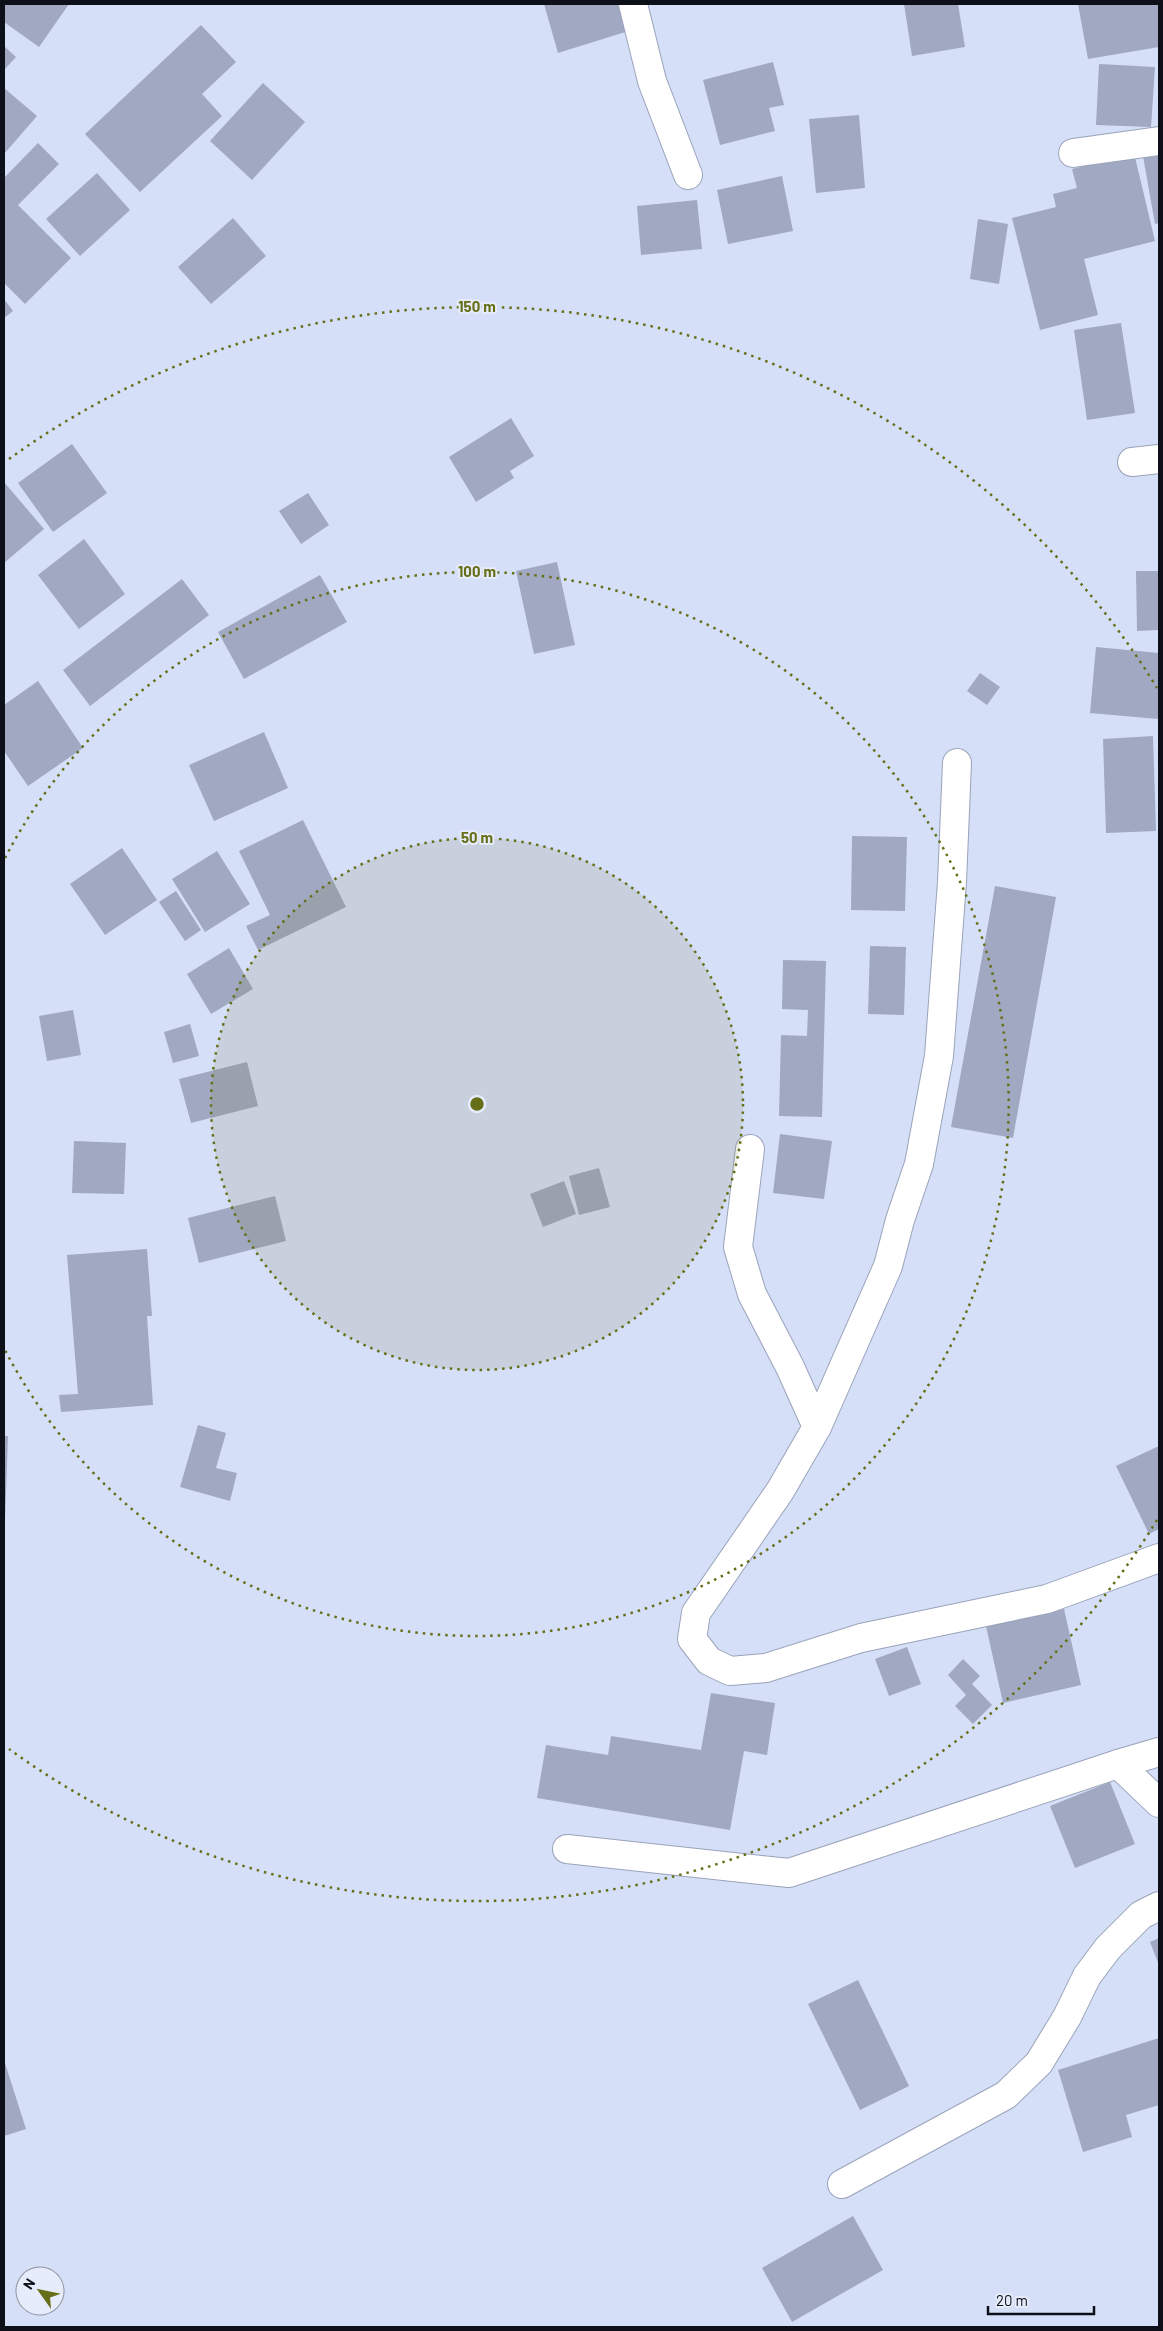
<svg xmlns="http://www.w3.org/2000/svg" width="1163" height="2331" viewBox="0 0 1163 2331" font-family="Barlow,sans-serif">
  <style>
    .building { fill: #a0a9c1 }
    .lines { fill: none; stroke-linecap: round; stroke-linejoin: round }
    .minor-casing { stroke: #9aa3ba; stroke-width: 30 }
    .minor { stroke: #fff; stroke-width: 28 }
    .ring { fill: none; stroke: #666f18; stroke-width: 2.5; stroke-dasharray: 2.5 5 }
    .centre { fill: #666f18; stroke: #e6ecfb; stroke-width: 2.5 }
    .ring-label { font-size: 15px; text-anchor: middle; font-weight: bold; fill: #666f18; stroke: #e6ecfb; stroke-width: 4; stroke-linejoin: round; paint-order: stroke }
  </style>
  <rect width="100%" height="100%" fill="#d5dff7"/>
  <!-- building -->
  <g class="building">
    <path d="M4,4H69L39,47L4,22Z"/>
    <path d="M544,4H631L638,28L558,53Z"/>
    <path d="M904,4H958L965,47L912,56Z"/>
    <path d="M1078,4H1159V47L1088,59Z"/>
    <path d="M201,25L236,62L202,94L222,116L140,192L85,134Z"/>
    <path d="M4,46L16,57L4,70Z"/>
    <path d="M773,62L784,105L769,108L775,131L720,145L703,80Z"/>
    <path d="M1099,64L1155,67L1151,127L1096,125Z"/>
    <path d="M263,83L305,122L252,180L210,141Z"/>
    <path d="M4,88L37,116L4,154Z"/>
    <path d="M859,115L865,188L816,193L809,119Z"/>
    <path d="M38,143L59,164L18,205L71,258L25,304L4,283V178Z"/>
    <path d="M1134,153L1155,241L1084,259L1098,315L1040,330L1012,218L1056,207L1053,194L1077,188L1072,169Z"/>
    <path d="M1159,154V223L1155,224L1143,156Z"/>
    <path d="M97,173L130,210L80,256L46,219Z"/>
    <path d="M782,176L793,231L728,244L717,190Z"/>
    <path d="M697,200L702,249L641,255L637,206Z"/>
    <path d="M233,218L266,256L211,304L178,267Z"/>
    <path d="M978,219L1008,224L999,284L970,279Z"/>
    <path d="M4,299L13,311L4,318Z"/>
    <path d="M1121,323L1135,413L1087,420L1074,330Z"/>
    <path d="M511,418L534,456L510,471L514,478L476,502L449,457Z"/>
    <path d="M72,444L107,493L53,532L18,483Z"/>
    <path d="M4,482L44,529L4,563Z"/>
    <path d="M308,493L329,525L301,544L279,511Z"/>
    <path d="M84,539L125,594L79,629L38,575Z"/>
    <path d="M557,562L575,645L534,654L516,571Z"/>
    <path d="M1136,571H1159V630L1137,631Z"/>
    <path d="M320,575L347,622L244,679L218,632Z"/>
    <path d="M182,579L209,615L90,706L63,670Z"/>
    <path d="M1096,647L1159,653L1158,719L1090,713Z"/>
    <path d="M980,673L1000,687L987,705L967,691Z"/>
    <path d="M38,681L83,748L28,786L4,751V705Z"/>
    <path d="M264,732L288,788L214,821L189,765Z"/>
    <path d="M1153,736L1156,831L1106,833L1103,739Z"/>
    <path d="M303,820L346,907L258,950L246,926L270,915L239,851Z"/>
    <path d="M852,836L907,837L905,911L851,910Z"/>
    <path d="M122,848L157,900L105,935L70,884Z"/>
    <path d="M217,851L250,904L205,932L172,879Z"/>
    <path d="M995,886L1056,897L1013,1138L951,1127Z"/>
    <path d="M176,891L201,930L185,941L159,902Z"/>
    <path d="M870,946L906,947L904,1015L868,1014Z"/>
    <path d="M229,948L253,989L211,1014L187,974Z"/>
    <path d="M783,960L826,961L822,1117L779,1116L781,1035L807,1036L808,1010L782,1009Z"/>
    <path d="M73,1010L81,1055L47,1061L39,1016Z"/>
    <path d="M190,1024L199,1056L173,1063L164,1032Z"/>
    <path d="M247,1062L258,1106L191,1123L179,1079Z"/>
    <path d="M780,1134L832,1141L824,1199L773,1193Z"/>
    <path d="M74,1141L126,1143L124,1194L72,1193Z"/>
    <path d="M599,1168L610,1207L579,1215L569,1176Z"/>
    <path d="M564,1181L576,1214L543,1227L530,1194Z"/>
    <path d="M275,1196L286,1241L199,1263L188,1218Z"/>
    <path d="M147,1249L152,1316H147L153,1405L61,1412L59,1395L78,1394L67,1255Z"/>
    <path d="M198,1425L226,1433L216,1468L237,1473L230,1501L180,1487Z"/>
    <path d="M4,1436H8L5,1522H4Z"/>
    <path d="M1159,1446V1529L1149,1534L1116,1466Z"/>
    <path d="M1064,1609L1081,1685L1003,1703L986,1626Z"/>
    <path d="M907,1647L921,1684L889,1696L875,1659Z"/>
    <path d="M963,1659L980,1676L972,1684L992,1705L973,1724L955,1706L966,1695L948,1675Z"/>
    <path d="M711,1693L775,1703L767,1755L744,1751L730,1830L537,1798L546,1745L608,1755L611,1736L701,1750Z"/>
    <path d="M1110,1782L1135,1844L1075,1868L1050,1806Z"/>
    <path d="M1159,1938V1965L1150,1942Z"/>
    <path d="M858,1980L909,2086L860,2110L808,2004Z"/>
    <path d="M1159,2038V2105L1126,2115L1132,2137L1083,2152L1058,2070Z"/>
    <path d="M4,2060L26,2129L4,2136Z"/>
    <path d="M853,2216L883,2270L792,2322L762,2268Z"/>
  </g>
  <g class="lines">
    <!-- minor casing -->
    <g class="minor-casing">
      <g id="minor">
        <path d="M633,4L652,81L688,175"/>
        <path d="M1073,153L1159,141"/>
        <path d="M1132,462L1159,459"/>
        <path d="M957,763L952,882L939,1056L919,1164L900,1220L888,1266L817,1427L780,1491L696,1613L692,1639L709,1661L730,1671L766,1668L861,1638L1047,1599L1159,1558"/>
        <path d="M750,1149L738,1247L752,1294L790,1367L817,1427"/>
        <path d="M1118,1764L1159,1803"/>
        <path d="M567,1849L789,1873L1118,1764L1159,1752"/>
        <path d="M842,2184L1006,2095L1039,2063L1067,2017L1087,1976L1108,1948L1141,1915L1159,1906"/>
      </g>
    </g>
    <!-- minor -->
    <use href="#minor" class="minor"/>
  </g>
  <!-- distance rings -->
  <circle cx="477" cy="1104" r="266" fill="#666f18" fill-opacity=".12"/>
  <g class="ring">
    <circle cx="477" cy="1104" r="266"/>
    <path d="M5 858A532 532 0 1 1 5 1350"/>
    <path d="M1157 1520A797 797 0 0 1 9 1749M9 459A797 797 0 0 1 1157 688"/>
  </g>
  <circle cx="477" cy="1104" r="8" class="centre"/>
  <g class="ring-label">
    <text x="477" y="312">150 m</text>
    <text x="477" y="577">100 m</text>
    <text x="477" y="843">50 m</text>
  </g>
  <!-- border -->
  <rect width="1163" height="2331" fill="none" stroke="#0d1018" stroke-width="10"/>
  <!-- north arrow -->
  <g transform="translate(40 2291) rotate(303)"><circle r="24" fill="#e6ecfb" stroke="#8f94a0"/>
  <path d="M0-4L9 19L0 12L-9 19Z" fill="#666f18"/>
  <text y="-8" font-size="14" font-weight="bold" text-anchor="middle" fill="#0d1018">N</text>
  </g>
  <!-- scale -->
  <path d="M988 2306v8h106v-8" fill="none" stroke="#0d1018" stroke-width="2.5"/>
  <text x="996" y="2306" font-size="15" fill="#0d1018" stroke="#e6ecfb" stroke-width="4" paint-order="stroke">20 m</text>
</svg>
